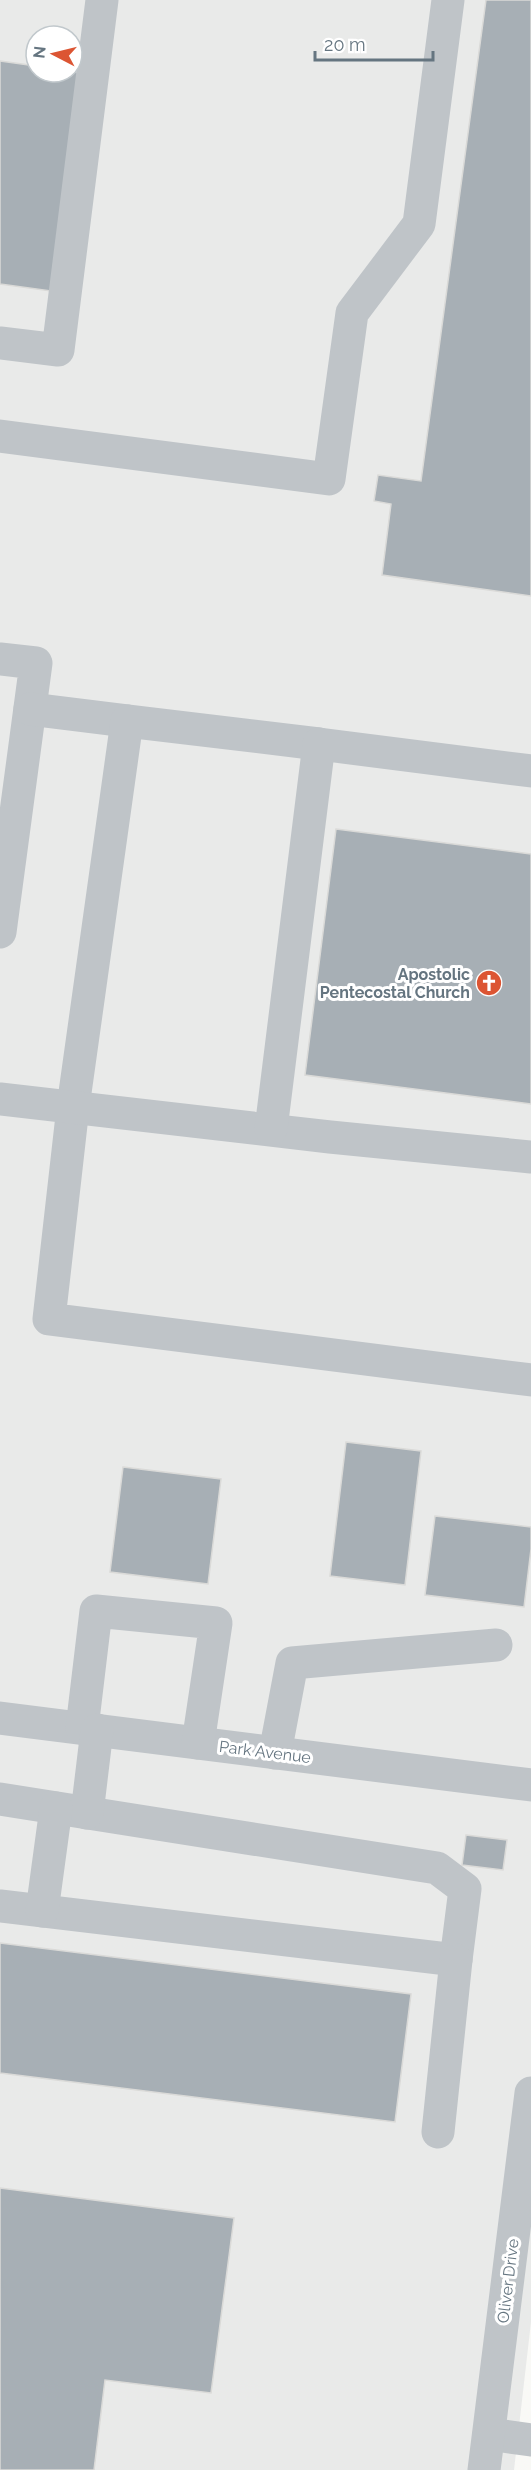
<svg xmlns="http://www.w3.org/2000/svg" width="531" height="2470" viewBox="0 0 531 2470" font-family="Raleway,sans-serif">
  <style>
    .built { fill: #e9eae9; fill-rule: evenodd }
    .building { fill: #a7afb5; stroke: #dadad8; stroke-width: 1.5 }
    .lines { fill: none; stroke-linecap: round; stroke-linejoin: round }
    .minor { stroke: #bfc4c8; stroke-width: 33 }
    .labels { text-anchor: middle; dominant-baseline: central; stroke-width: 6; stroke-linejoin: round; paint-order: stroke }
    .poi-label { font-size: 16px; font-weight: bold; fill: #657580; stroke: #fff; text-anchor: end }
    .street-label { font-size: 16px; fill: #657580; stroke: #fff }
  </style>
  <rect width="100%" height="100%" fill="#f9f9f6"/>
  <!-- built -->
  <path class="built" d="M0,0H531V2322L514,2470H0ZM36,36H72V72H36Z"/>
  <!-- building -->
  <g class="building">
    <path d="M486,0H531V596L382,575L391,504L374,501L378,475L421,481Z"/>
    <path d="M0,61L36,66V72H81L51,291L0,284Z"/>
    <path d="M336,829L531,854V1104L305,1075Z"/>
    <path d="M346,1442L421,1451L405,1585L330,1576Z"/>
    <path d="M123,1467L221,1479L208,1584L110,1572Z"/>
    <path d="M435,1516L531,1527V1549L524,1607L425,1595Z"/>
    <path d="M466,1835L507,1840L503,1870L462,1865Z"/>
    <path d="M0,1943L411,1994L395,2122L0,2073Z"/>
    <path d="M0,2188L234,2218L211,2393L105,2380L94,2470H0Z"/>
  </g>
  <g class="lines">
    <!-- minor -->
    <g class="minor">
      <path d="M0,343L58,350L102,0"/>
      <path d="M0,436L329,479L352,313L419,224L448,0"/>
      <path d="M0,659L36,663L0,932"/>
      <path d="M30,709L127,721"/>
      <path d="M319,744L127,721L73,1107L49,1319L531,1380"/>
      <path d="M0,1099L330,1137L531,1157"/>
      <path d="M271,1129L319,744L531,771"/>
      <path d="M0,1718L531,1785"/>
      <path d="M82,1728L96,1611L216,1623L198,1743"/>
      <path d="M275,1753L292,1663L496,1645"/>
      <path d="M0,1799L437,1868L465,1889L456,1960L0,1906"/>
      <path d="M87,1813L97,1730"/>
      <path d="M42,1911L56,1808"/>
      <path d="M438,2132L456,1960"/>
      <path d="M489,2434L531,2440"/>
      <path d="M484,2470L531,2093"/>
    </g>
  </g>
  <!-- icons -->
  <defs>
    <g id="church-disc" transform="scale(1.35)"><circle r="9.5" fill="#dc5533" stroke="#fff"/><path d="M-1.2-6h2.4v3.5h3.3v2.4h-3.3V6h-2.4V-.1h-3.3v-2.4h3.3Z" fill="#fff"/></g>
  </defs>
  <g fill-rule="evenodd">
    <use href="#church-disc" x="489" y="983"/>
  </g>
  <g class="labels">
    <!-- poi labels -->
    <g class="poi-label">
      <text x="470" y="974">Apostolic<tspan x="470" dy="18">Pentecostal Church</tspan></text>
    </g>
    <!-- street labels -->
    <g class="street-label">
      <text transform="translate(265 1752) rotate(7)">Park Avenue</text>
      <text transform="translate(508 2281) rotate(-83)">Oliver Drive</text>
    </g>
  </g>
  <!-- north arrow -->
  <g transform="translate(54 54) rotate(277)"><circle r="28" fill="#ffffff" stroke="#c1c8cc" stroke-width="1.5"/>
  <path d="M0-4.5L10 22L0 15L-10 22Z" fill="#dc5533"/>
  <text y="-9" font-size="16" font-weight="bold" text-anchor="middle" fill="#657580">N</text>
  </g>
  <!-- scale -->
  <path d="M315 51v9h118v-9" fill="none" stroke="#657580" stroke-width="3"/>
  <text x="324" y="51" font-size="18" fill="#657580" stroke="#ffffff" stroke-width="4.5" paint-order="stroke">20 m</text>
</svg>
